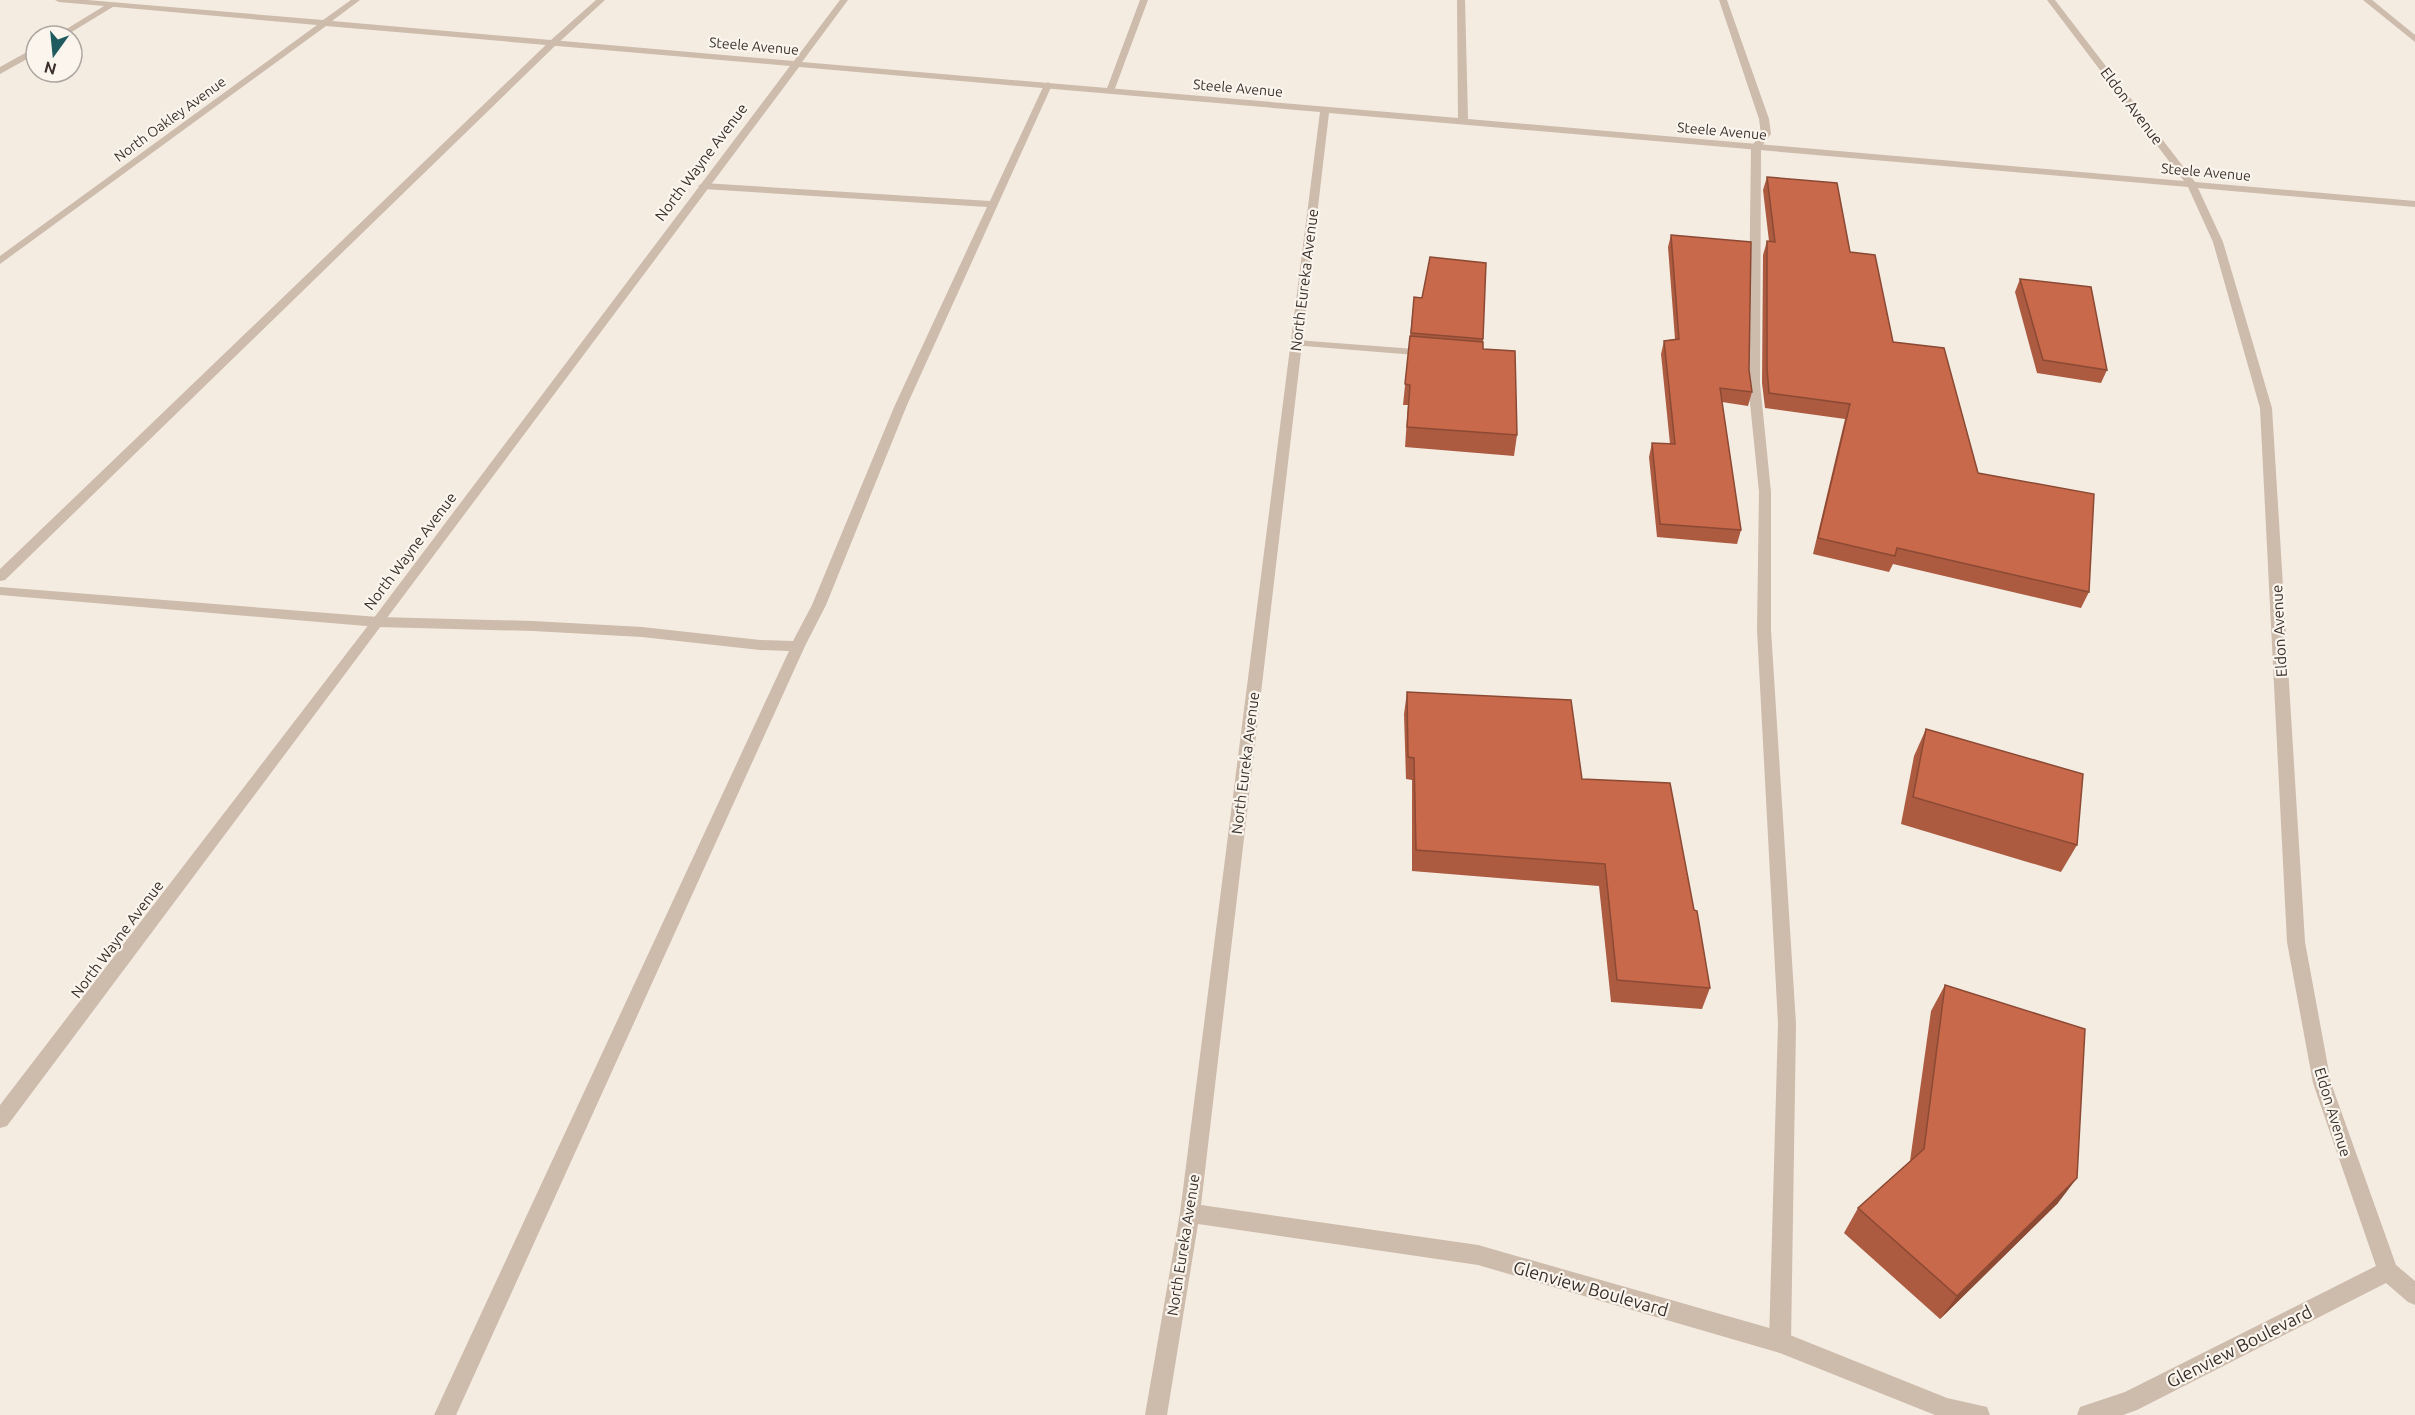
<svg xmlns="http://www.w3.org/2000/svg" width="2415" height="1415" viewBox="0 0 2415 1415" font-family="Ubuntu,sans-serif">
  <style>
    .lines { fill: none; stroke-linecap: round; stroke-linejoin: round }
    .service { fill: #cdbbac; fill-rule: evenodd }
    .minor { fill: #cdbbac; fill-rule: evenodd }
    .wall { fill: #ac5a40 }
    .shaded-wall { fill: #8c4a34 }
    .building { fill: #c8694b; stroke: #8c4a34; stroke-width: 1.5 }
    .labels { text-anchor: middle; dominant-baseline: central; stroke-width: 4.5; stroke-linejoin: round; paint-order: stroke }
    .far-street-label { font-size: 14px; fill: #3b302b; stroke: #fbf5ee }
    .street-label { font-size: 15px; fill: #3b302b; stroke: #fbf5ee }
    .near-street-label { font-size: 18px; fill: #3b302b; stroke: #fbf5ee }
  </style>
  <rect width="100%" height="100%" fill="#f4ebe1"/>
  <g class="lines">
    <!-- service -->
    <g class="service">
      <path d="M596,0H605L557,44L5,580L0,581V569L551,40Z"/>
      <path d="M1140,0H1148L1114,91L1107,93L1106,91Z"/>
      <path d="M1719,0H1727L1769,119L1771,134L1761,147L1760,383L1771,492V630L1796,1024L1791,1342L1788,1349L1780,1353L1772,1349L1769,1342L1778,1024L1757,630L1759,492L1748,383L1751,147L1761,134L1759,119Z"/>
      <path d="M2363,0H2372L2415,35V42Z"/>
      <path d="M109,3L116,5L65,36H55Z"/>
      <path d="M36,47V54L0,74V67Z"/>
      <path d="M1048,82L1052,85L907,405L826,605L805,646L456,1415H434L789,651L760,650L642,637L533,631L378,627L0,595V587L378,617L533,621L642,627L760,640L793,641L812,605L895,405L987,207L703,189L698,186L703,183L990,201L1044,85Z"/>
      <path d="M1296,340L1428,350L1434,353L1428,356L1292,345V341Z"/>
    </g>
    <!-- minor -->
    <path class="minor" d="M55,0H87L323,20L351,0H360L332,21L794,61L840,0H848L802,62L1458,118L1457,0H1465L1468,119L2184,181L2047,0H2055L2195,182L2415,201V207L2198,188L2223,242L2272,408L2305,942L2331,1083L2396,1265L2415,1281V1305L2408,1302L2386,1283L2137,1410L2123,1415H2077L2080,1407L2125,1392L2376,1266L2313,1083L2287,942L2260,408L2213,242L2188,187L1329,113L1201,1205L1478,1245L1780,1331L1947,1398L1987,1407L1990,1415H1935L1780,1353L1478,1265L1198,1224L1167,1415H1145L1180,1213L1320,112L799,67L7,1126L0,1128V1105L373,619L790,66L326,26L0,264V256L317,25L59,2Z"/>
  </g>
  <!-- wall -->
  <g class="wall">
    <path d="M1767,177L1850,252L1893,342L1978,473L2089,592L2081,608L1893,564L1889,572L1813,554L1845,419L1765,408L1762,383L1763,255L1767,241H1769L1763,190Z"/>
    <path d="M1671,235L1749,370L1752,392L1748,406L1722,402L1741,530L1737,544L1657,537L1649,457L1652,443L1670,444L1661,354L1664,341L1675,339L1668,247Z"/>
    <path d="M2020,279L2107,370L2101,383L2037,373L2015,292Z"/>
    <path d="M1414,297L1483,339V349L1517,435L1514,456L1405,447L1408,405H1403Z"/>
    <path d="M1407,692L1582,779L1694,910L1710,988L1702,1009L1611,1002L1599,886L1412,871V780L1406,779L1404,714Z"/>
    <path d="M1926,729L2077,845L2061,872L1901,824L1914,756Z"/>
    <path d="M1945,985L2058,1203L1940,1319L1844,1233L1858,1208L1910,1161L1931,1011Z"/>
  </g>
  <!-- shaded-wall -->
  <path class="shaded-wall" d="M2077,1178L2058,1203L1940,1319L1957,1296Z"/>
  <!-- building -->
  <g class="building">
    <path d="M1767,177L1837,183L1850,252L1875,255L1893,342L1944,348L1978,473L2094,494L2089,592L1897,548L1895,556L1818,538L1850,404L1769,393L1767,368V241L1775,242Z"/>
    <path d="M1671,235L1751,242L1749,370L1752,392L1720,388L1741,530L1660,524L1652,443L1675,444L1664,341L1679,339Z"/>
    <path d="M1430,257L1486,263L1483,339L1411,333L1414,297L1422,298Z"/>
    <path d="M2020,279L2091,287L2107,370L2043,360Z"/>
    <path d="M1410,336L1483,342V349L1515,351L1517,435L1407,427L1410,385L1405,384Z"/>
    <path d="M1407,692L1571,700L1582,779L1670,783L1694,910L1697,911L1710,988L1617,980L1605,864L1416,850L1414,758L1408,757Z"/>
    <path d="M1926,729L2083,774L2077,845L1913,797Z"/>
    <path d="M1945,985L2085,1029L2077,1178L1957,1296L1858,1208L1924,1149Z"/>
  </g>
  <g class="labels">
    <!-- far-street labels -->
    <g class="far-street-label">
      <text transform="translate(754 46) rotate(5)">Steele Avenue</text>
      <text transform="translate(1238 88) rotate(5)">Steele Avenue</text>
      <text transform="translate(170 119) rotate(-36)">North Oakley Avenue</text>
      <text transform="translate(1722 131) rotate(5)">Steele Avenue</text>
      <text transform="translate(2206 172) rotate(5)">Steele Avenue</text>
    </g>
    <!-- street labels -->
    <g class="street-label">
      <text transform="translate(2132 106) rotate(53)">Eldon Avenue</text>
      <text transform="translate(701 162) rotate(-53)">North Wayne Avenue</text>
      <text transform="translate(1304 280) rotate(-83)">North Eureka Avenue</text>
      <text transform="translate(410 551) rotate(-53)">North Wayne Avenue</text>
      <text transform="translate(2279 631) rotate(-93)">Eldon Avenue</text>
      <text transform="translate(1245 763) rotate(-83)">North Eureka Avenue</text>
      <text transform="translate(117 939) rotate(-53)">North Wayne Avenue</text>
      <text transform="translate(2333 1112) rotate(73)">Eldon Avenue</text>
      <text transform="translate(1183 1245) rotate(-81)">North Eureka Avenue</text>
    </g>
    <!-- near-street labels -->
    <g class="near-street-label">
      <text transform="translate(1591 1288) rotate(16)">Glenview Boulevard</text>
      <text transform="translate(2239 1346) rotate(-27)">Glenview Boulevard</text>
    </g>
  </g>
  <!-- north arrow -->
  <g transform="translate(54 54) rotate(195)"><circle r="28" fill="#fbf5ee" stroke="#aea6a0" stroke-width="1.5"/>
  <path d="M0-4.5L10 22L0 15L-10 22Z" fill="#1f5a5e"/>
  <text y="-9" font-size="16" font-weight="bold" text-anchor="middle" fill="#3b302b">N</text>
  </g>
</svg>
